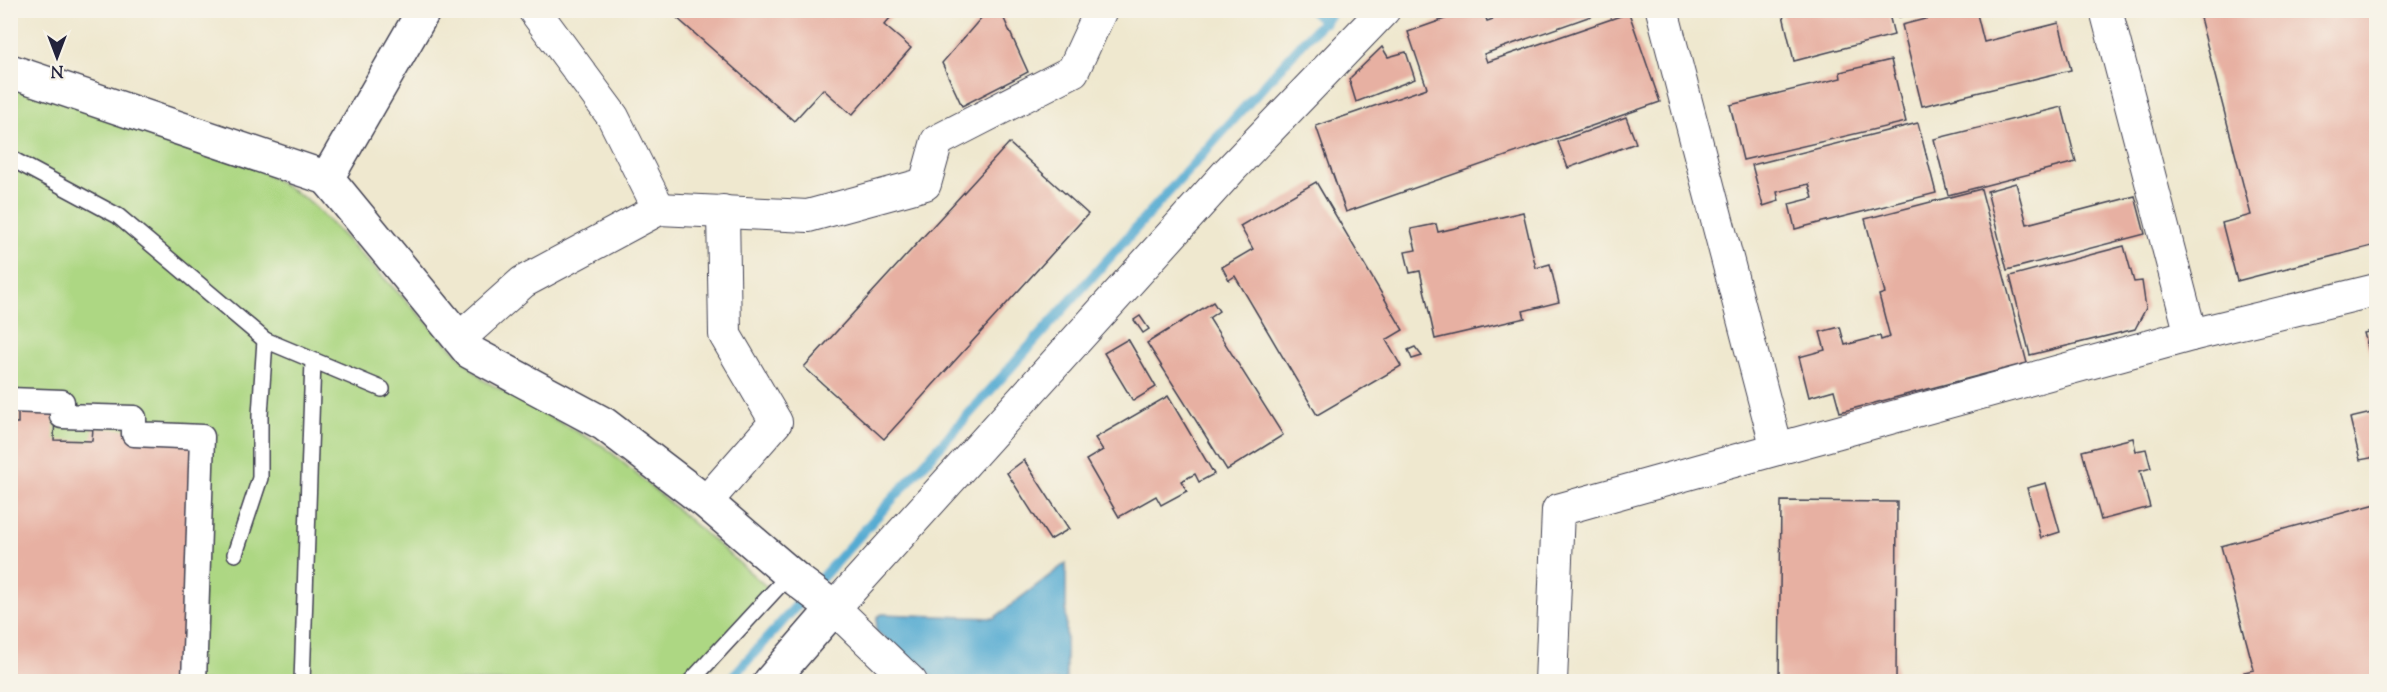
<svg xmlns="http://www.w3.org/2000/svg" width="2387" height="692" viewBox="0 0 2387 692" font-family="'Sorts Mill Goudy',serif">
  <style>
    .green { fill: #add783; stroke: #687c5f; stroke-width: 1.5 }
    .water { fill: #55abd2; stroke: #3c6686; stroke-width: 1.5 }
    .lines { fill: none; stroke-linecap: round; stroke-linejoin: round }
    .stream { stroke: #55abd2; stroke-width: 10 }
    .building { fill: #e7b0a2 }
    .service-casing { stroke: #414051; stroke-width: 18 }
    .pedestrian-casing { stroke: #414051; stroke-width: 27 }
    .minor-casing { stroke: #414051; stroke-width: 34 }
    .tertiary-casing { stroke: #414051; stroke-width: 36 }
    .service { stroke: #fff; stroke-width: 15 }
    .pedestrian { stroke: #fff; stroke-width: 24 }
    .minor { stroke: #fff; stroke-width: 32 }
    .tertiary { stroke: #fff; stroke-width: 33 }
  </style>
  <rect width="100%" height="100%" fill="#f7f3e8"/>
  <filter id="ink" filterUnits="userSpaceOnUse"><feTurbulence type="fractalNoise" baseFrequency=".0167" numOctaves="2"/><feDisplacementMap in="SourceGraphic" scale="12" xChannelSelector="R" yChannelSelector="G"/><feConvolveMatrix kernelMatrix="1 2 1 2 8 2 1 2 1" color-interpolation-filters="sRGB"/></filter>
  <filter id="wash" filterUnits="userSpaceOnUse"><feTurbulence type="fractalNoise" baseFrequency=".008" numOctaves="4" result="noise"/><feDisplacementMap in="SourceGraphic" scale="24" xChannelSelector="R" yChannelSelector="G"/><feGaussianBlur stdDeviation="1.35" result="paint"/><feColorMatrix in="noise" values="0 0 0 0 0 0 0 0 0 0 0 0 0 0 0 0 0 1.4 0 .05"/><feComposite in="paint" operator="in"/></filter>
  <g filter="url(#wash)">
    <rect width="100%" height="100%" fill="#efe8cf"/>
    <!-- green -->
    <path class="green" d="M11,84L252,165L309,201L483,380L605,447L775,594L698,681L11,682Z"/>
    <!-- water -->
    <path class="water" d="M1066,563V681H938L876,631L877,617L882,614L994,618Z"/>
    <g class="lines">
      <!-- stream -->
      <g class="stream">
        <path d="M1312,10L1325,22"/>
        <path d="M728,682L1305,40L1335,10"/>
      </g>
    </g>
    <g id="blocks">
      <!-- building -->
      <g class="building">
        <path d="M668,10H897L884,25L911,48L852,115L823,89L794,121Z"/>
        <path d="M988,10H1000L1028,72L962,106L942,63Z"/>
        <path d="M1470,10H1483L1487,21L1493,19L1490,10H1608L1484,54L1487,62L1629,13L1660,102L1346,212L1316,126L1427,88L1408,32Z"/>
        <path d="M1888,10L1894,35L1794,61L1782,11Z"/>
        <path d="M1897,10H1923V11L1899,17Z"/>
        <path d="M1959,10H1976L1984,42L2059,23L2071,70L1922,106L1902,25Z"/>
        <path d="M2198,10H2376V245L2237,281L2222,223L2251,215Z"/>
        <path d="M1382,47L1388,57L1406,52L1415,79L1356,102L1349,79Z"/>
        <path d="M1891,60L1906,122L1743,160L1730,105L1841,78L1840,72Z"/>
        <path d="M2062,107L2076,162L1948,195L1934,139Z"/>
        <path d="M1626,117L1636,143L1568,168L1558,142Z"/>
        <path d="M1918,123L1936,193L1795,229L1789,204L1813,198L1809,184L1777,192L1779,201L1763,206L1752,165Z"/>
        <path d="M1009,143L1088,214L884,439L804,367Z"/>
        <path d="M1316,182L1403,330L1386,340L1401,366L1317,415L1235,276L1229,280L1222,267L1253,249L1240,226Z"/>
        <path d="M2016,183L2027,224L2135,196L2145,234L2007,270L1987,191Z"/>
        <path d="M1981,189L2027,363L1840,412L1834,390L1809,397L1799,357L1825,350L1820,332L1840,327L1845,345L1880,336L1881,340L1890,337L1879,295L1885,293L1865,219Z"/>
        <path d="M1523,212L1536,268L1550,264L1559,302L1523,311L1525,318L1435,339L1420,271L1410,273L1405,252L1416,250L1411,229L1436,224L1438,232Z"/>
        <path d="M2124,246L2134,282L2142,281L2146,308L2135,329L2030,355L2010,276Z"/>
        <path d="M1213,302L1219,311L1209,318L1283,435L1227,470L1147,343Z"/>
        <path d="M1140,316L1149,329L1143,333L1134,320Z"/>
        <path d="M2376,330V377L2364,333Z"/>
        <path d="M1128,339L1156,387L1133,401L1104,353Z"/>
        <path d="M1415,347L1422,356L1412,359L1408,350Z"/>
        <path d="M1168,396L1214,474L1199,482L1195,474L1181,481L1187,491L1161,505L1156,496L1119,517L1086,460L1103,450L1095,438Z"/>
        <path d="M18,412L55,413L54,440L92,441L93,428L126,429L193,442L185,682H10V423H18Z"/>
        <path d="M2376,412V457L2360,460L2350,418Z"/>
        <path d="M2133,438L2136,451L2146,449L2151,468L2140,471L2150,507L2101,520L2082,451Z"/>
        <path d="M1024,460L1069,529L1050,540L1007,473Z"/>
        <path d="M2046,483L2060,532L2041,538L2027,488Z"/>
        <path d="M1781,501L1897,502L1896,682H1779Z"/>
        <path d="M2376,504V682H2246L2244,672L2254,670L2221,546Z"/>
      </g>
    </g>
  </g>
  <g filter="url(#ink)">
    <use href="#blocks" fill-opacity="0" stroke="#414051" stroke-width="1.5"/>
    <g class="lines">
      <!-- service casing -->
      <g class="service-casing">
        <g id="service">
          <path d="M10,158L118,216L265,340L382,389"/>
          <path d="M235,554L260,478V415L265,340"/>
          <path d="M302,682L313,361"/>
          <path d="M690,682L790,574"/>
        </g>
      </g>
      <!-- pedestrian casing -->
      <g class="pedestrian-casing">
        <path id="pedestrian" d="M10,400L62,402V416L134,418V434L202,437L194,682"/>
      </g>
      <!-- minor casing -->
      <g class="minor-casing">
        <g id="minor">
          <path d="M534,10L613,117L659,209"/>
          <path d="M1662,10L1777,449L2191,335L2376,290"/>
          <path d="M2106,10L2191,335"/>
          <path d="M459,339L523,282L659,209L808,216L925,184L937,141L1073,71L1101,10"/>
          <path d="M706,502L776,422L725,335L723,211"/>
          <path d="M911,682L834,608L1230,170L1384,10"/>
          <path d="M1551,682L1558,510L1777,449"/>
        </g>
      </g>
      <!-- tertiary casing -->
      <g class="tertiary-casing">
        <g id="tertiary">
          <path d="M10,71L327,178L424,10"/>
          <path d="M327,178L470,352L604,424L706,502L797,580L834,608L770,682"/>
        </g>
      </g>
      <!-- service -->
      <use href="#service" class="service"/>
      <!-- pedestrian -->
      <use href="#pedestrian" class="pedestrian"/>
      <!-- minor -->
      <use href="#minor" class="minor"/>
      <!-- tertiary -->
      <use href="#tertiary" class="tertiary"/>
    </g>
  </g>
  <!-- margin -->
  <rect width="2387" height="692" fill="none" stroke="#f7f3e8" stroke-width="36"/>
  <!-- north arrow -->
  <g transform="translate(57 57) rotate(180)" stroke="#f7f3e8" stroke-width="4.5" paint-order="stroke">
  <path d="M0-4.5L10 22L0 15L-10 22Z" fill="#22223b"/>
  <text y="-9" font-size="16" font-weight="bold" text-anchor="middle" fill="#22223b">N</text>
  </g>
</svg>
